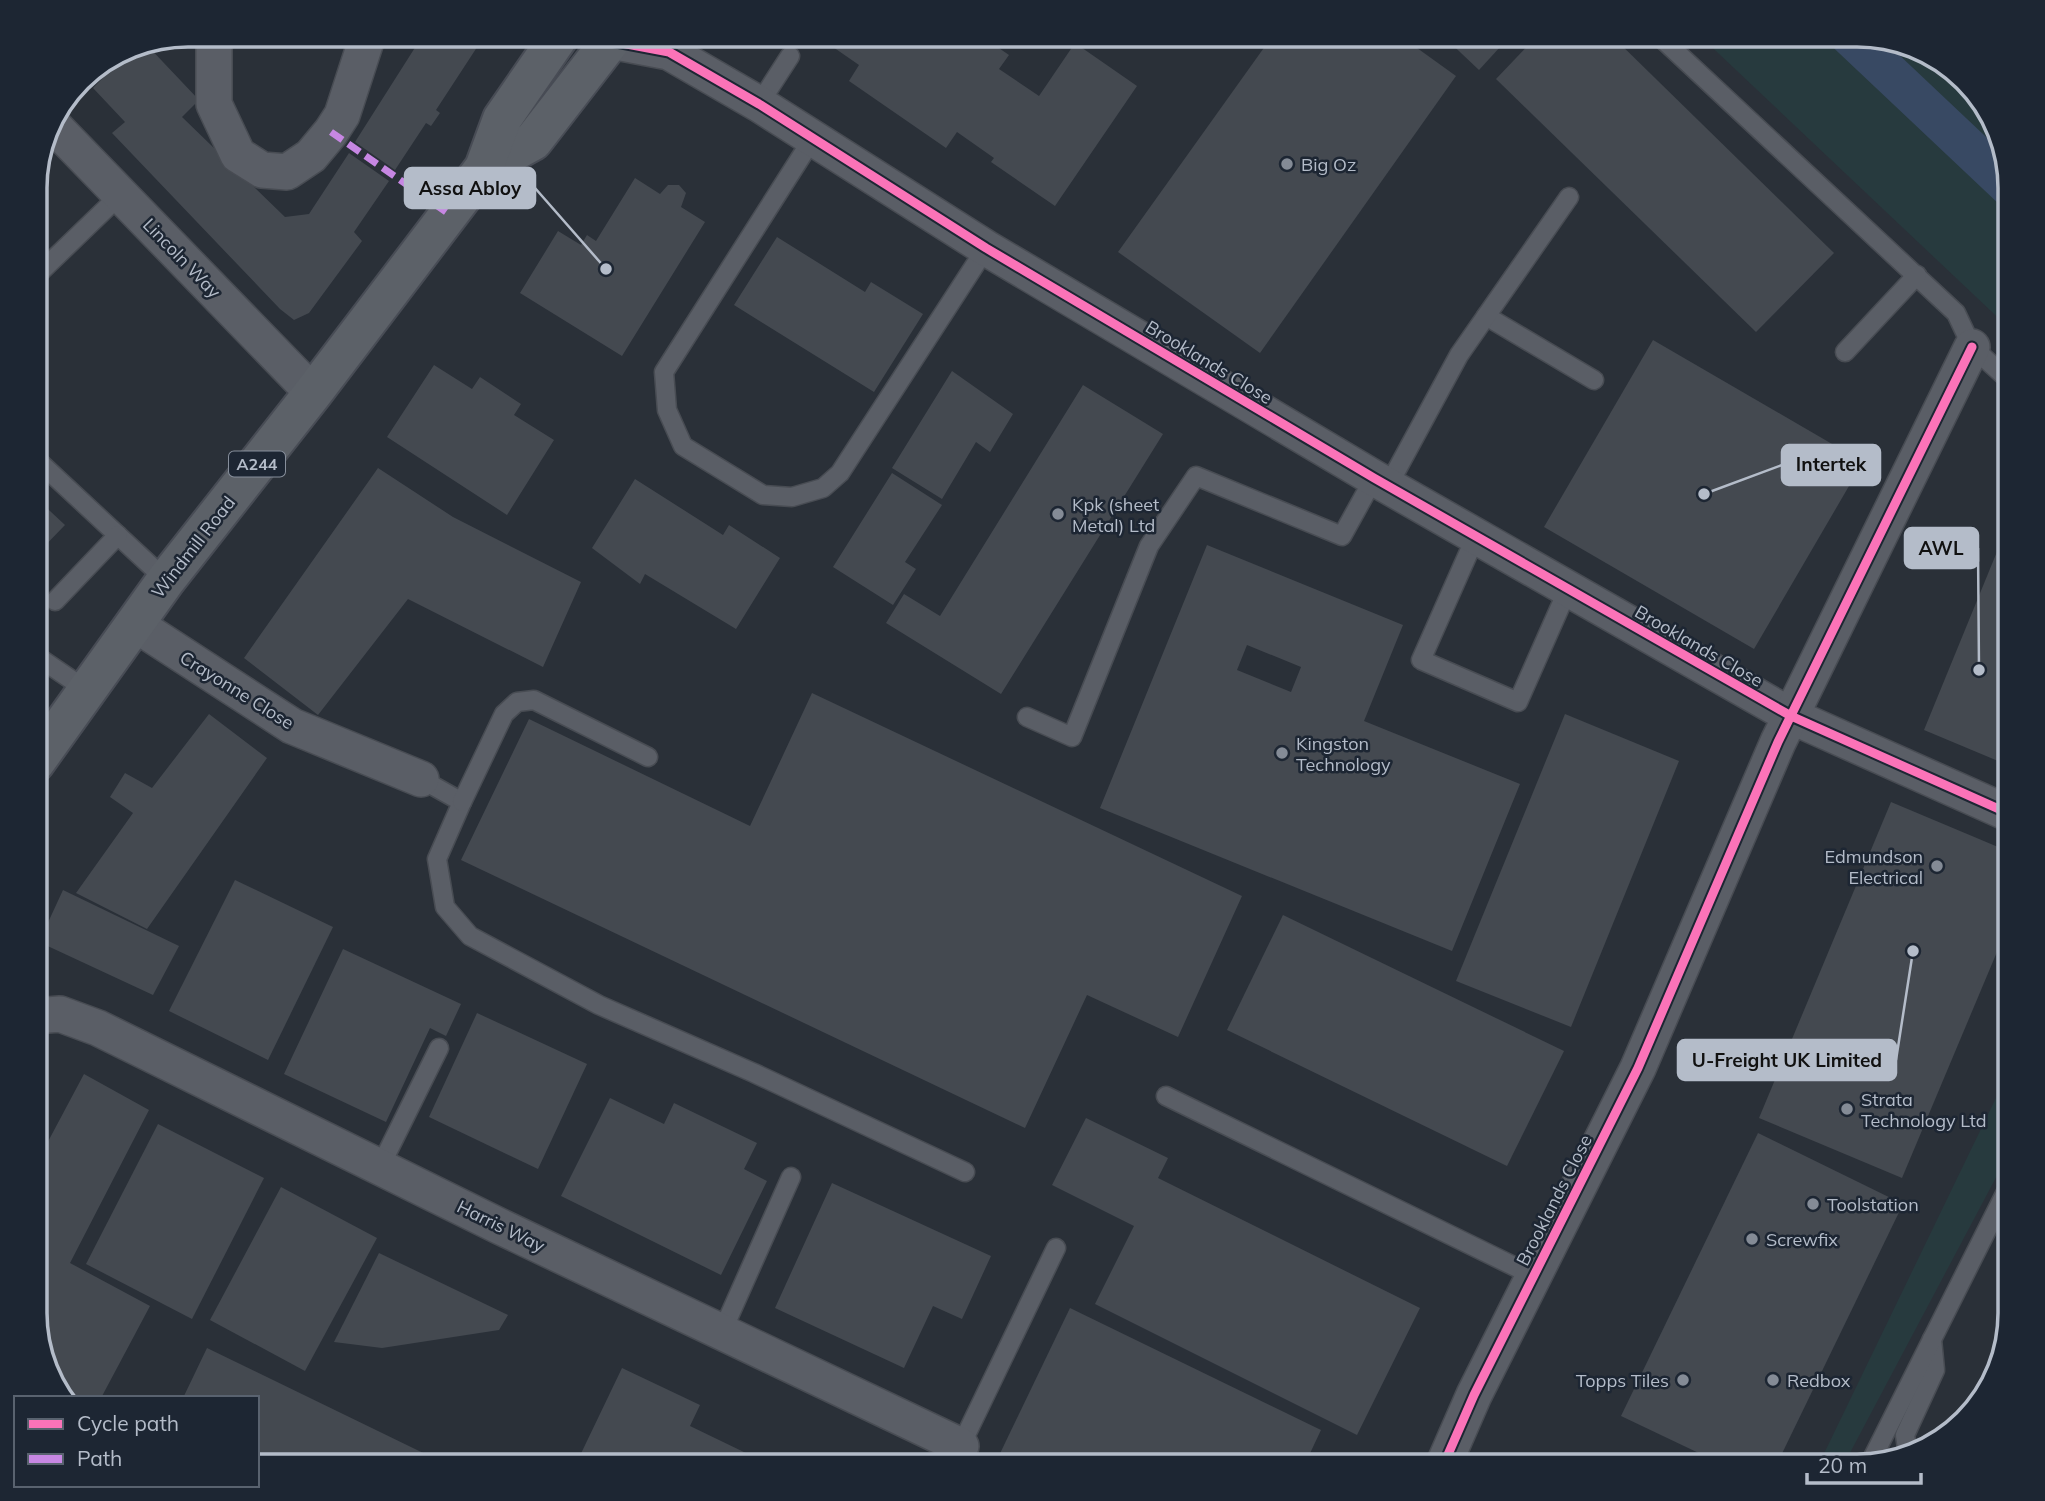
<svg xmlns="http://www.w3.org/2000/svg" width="2045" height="1501" viewBox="0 0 2045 1501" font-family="Mulish,sans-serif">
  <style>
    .green { fill: #273a3e }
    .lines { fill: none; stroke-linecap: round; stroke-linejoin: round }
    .canal { stroke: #384963; stroke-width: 40 }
    .building { fill: #444950; fill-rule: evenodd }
    .service-casing { stroke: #484c53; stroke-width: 21 }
    .minor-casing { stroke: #484c53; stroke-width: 38 }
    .primary-casing { stroke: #484c55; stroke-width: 42 }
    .service { stroke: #5a5e66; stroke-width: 18 }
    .minor { stroke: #5a5e66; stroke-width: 35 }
    .primary { stroke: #5c6168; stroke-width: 38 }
    .quiet { stroke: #c787e3; stroke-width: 7; stroke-dasharray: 14 7; stroke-linecap: butt }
    .cycleway-casing { stroke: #1d2633; stroke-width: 13 }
    .cycleway { stroke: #fb73b8; stroke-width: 9 }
    .poi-dot { fill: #848b96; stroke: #1d2633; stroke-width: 2.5 }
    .labels { text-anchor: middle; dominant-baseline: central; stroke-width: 5; stroke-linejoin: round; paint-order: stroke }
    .shield { fill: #1d2633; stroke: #878f9c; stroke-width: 2 }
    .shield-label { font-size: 16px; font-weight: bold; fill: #b4bcc9 }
    .poi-label { font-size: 18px; fill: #b4bcc9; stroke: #1d2633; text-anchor: start }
    .street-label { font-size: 18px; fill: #b4bcc9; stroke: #1d2633 }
    .rim { fill: none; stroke: #b4bcc9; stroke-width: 3.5 }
    .leader { fill: none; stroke: #b4bcc9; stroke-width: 2.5 }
    .callout-dot { fill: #b4bcc9; stroke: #1d2633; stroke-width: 2.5 }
    .callout { fill: #b4bcc9; stroke: #b4bcc9; stroke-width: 2.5 }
    .callout-label { font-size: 19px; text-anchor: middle; font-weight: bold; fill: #111 }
  </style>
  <rect width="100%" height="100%" fill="#2a3038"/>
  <!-- green -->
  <g class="green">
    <path d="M1699,35H1858L1950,66L1994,120L2010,187V329Z"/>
    <path d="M2010,1069V1151L1843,1466H1818Z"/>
  </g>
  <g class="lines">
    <!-- canal -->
    <path class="canal" d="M1849,35L2010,187"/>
  </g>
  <!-- building -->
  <g class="building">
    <path d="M423,35H485L436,110L440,113L431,126L426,123L395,170L355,142Z"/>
    <path d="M807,35H980L1009,55L999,69L1039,96L1075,43L1137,86L1055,206L991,162L994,158L957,132L946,148L849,81L859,65L820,38L818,42Z"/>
    <path d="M1273,35H1399L1456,76L1260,353L1118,252Z"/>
    <path d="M1442,35H1511L1479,70Z"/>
    <path d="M1538,35H1611L1834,253L1756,332L1496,79Z"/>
    <path d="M145,43L199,100L182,117L285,217L309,214L349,153L389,181L354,232L362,241L309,313L294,320L280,309L112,133L125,122L93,88L135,45Z"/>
    <path d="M635,178L660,194L668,185H679L686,193L681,207L705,222L622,356L520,293L558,231L581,245L587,235L596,241Z"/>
    <path d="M777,237L865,292L871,282L923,314L874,392L734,305Z"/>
    <path d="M1653,340L1863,462L1754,649L1544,527Z"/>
    <path d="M434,365L472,389L480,377L521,404L514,415L554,440L507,515L387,437Z"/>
    <path d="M952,371L1013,414L990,452L976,442L942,499L892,468Z"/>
    <path d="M1083,385L1163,434L1001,694L886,623L904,594L940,616Z"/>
    <path d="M378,468L453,517L581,582L543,667L408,599L318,715L244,658Z"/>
    <path d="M892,473L942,505L905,562L916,569L893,605L833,567Z"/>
    <path d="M635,479L723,535L729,525L780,558L736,629L645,574L640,584L592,548Z"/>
    <path d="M35,497L65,525L35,556Z"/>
    <path d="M2010,520V766L1924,730Z"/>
    <path d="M1207,545L1403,625L1364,721L1520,784L1452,951L1100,808ZM1247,645L1301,667L1291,692L1237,670Z"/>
    <path d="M812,693L1242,896L1178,1037L1087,995L1025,1128L461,860L529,719L750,826Z"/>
    <path d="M209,714L267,758L147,929L76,893L133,813L110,797L125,773L152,788Z"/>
    <path d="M1565,714L1679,761L1571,1027L1456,981Z"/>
    <path d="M1891,802L2010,852V921L1902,1178L1759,1118Z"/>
    <path d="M235,880L333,927L268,1060L169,1011Z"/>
    <path d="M63,890L179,946L153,995L39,942Z"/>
    <path d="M1283,915L1564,1051L1507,1166L1227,1030Z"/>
    <path d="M343,949L461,1004L446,1036L430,1028L386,1122L284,1074Z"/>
    <path d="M477,1013L587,1064L538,1169L429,1117Z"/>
    <path d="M84,1074L149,1110L70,1263L150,1306L101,1398H63L55,1389L35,1323V1166Z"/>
    <path d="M610,1098L664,1124L674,1103L757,1143L744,1169L767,1181L721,1275L561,1196Z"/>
    <path d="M1086,1118L1168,1158L1158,1178L1420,1308L1357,1435L1095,1304L1134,1226L1052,1185Z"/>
    <path d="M158,1124L264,1178L192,1319L86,1264Z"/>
    <path d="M1758,1133L1903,1204L1776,1466H1726L1621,1416Z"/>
    <path d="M832,1183L991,1256L962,1319L933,1306L904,1368L775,1308Z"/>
    <path d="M281,1187L377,1238L305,1371L210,1320Z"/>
    <path d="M379,1253L508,1315L499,1330L382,1348L334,1342Z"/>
    <path d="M1070,1308L1321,1430L1304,1466H994Z"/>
    <path d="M207,1348L450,1466H257V1398H183Z"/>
    <path d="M622,1368L700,1405L690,1426L773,1466H575Z"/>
  </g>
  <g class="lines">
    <!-- service casing -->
    <g class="service-casing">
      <g id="service">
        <path d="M1658,35L1956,313L1972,347L2010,381"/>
        <path d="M759,104L790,56"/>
        <path d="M813,138L664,372L667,410L683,446L763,495L792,497L823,488L840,473L986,248"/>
        <path d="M35,277L120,195"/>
        <path d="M1486,316L1594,380"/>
        <path d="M1845,352L1917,275"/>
        <path d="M35,458L166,580"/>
        <path d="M1388,486L1459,355L1569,197"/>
        <path d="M1476,536L1421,660L1518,702L1568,589"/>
        <path d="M55,601L118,535"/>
        <path d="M35,655L88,691"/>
        <path d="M1027,717L1072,737L1149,546L1196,476L1342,536L1374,478"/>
        <path d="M421,779L462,802L437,859L445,907L470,936L599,1005L754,1073L965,1172"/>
        <path d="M462,802L504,714L517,702L534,700L648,757"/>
        <path d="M1166,1096L1534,1276"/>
        <path d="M380,1167L439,1048"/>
        <path d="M722,1332L791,1177"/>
        <path d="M1908,1454L1905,1435L1935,1370L1932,1339"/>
        <path d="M1870,1463L2010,1184"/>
        <path d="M951,1466L1056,1248"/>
      </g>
    </g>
    <!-- minor casing -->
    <g class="minor-casing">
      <g id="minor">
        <path d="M218,35L214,46V104L238,155L262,170L287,172L311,156L331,132L342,115L368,35"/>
        <path d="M603,35L611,41L669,52L759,104L986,248L1374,478L1791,716L2010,814"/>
        <path d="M50,122L313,393"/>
        <path d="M135,624L292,726L421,779"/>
        <path d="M35,1016L60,1014L98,1028L499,1226L961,1446"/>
        <path d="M1443,1466L1474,1395L1638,1068L1778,742L1972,347"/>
      </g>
    </g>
    <!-- primary casing -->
    <g class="primary-casing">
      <g id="primary">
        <path d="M484,168L533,141L615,35"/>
        <path d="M35,763L166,580L313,393L484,168L502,119L560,35"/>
      </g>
    </g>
    <!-- service -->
    <use href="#service" class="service"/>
    <!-- minor -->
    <use href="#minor" class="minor"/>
    <!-- primary -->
    <use href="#primary" class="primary"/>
    <!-- quiet -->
    <path class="quiet" d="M331,132L449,214"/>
    <!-- cycleway casing -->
    <g class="cycleway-casing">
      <g id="cycleway">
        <path d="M603,35L611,41L669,52L759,104L986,248L1374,478L1791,716L2010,814"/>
        <path d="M1443,1466L1474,1395L1638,1068L1778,742L1972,347"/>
      </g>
    </g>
    <!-- cycleway -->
    <use href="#cycleway" class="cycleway"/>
  </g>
  <!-- markers -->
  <g class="poi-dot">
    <circle cx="1287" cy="164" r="7"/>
    <circle cx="1058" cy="514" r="7"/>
    <circle cx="1282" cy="753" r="7"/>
    <circle cx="1937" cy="866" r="7"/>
    <circle cx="1847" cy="1109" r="7"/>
    <circle cx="1813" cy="1204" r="7"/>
    <circle cx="1752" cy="1239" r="7"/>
    <circle cx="1683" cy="1380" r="7"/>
    <circle cx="1773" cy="1380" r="7"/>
  </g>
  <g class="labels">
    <!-- shield labels -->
    <rect class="shield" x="229" y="451.5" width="56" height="25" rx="5"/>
    <g class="shield-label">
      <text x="257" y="464">A244</text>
    </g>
    <!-- poi labels -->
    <g class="poi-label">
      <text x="1301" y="164">Big Oz</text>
      <text x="1072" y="504">Kpk (sheet<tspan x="1072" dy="21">Metal) Ltd</tspan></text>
      <text x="1296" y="743">Kingston<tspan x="1296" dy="21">Technology</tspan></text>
      <text x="1923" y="856" text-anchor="end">Edmundson<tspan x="1923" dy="21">Electrical</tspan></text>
      <text x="1861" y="1099">Strata<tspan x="1861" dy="21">Technology Ltd</tspan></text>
      <text x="1827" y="1204">Toolstation</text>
      <text x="1766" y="1239">Screwfix</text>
      <text x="1669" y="1380" text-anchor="end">Topps Tiles</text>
      <text x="1787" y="1380">Redbox</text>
    </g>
    <!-- street labels -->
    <g class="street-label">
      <text transform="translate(182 258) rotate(46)">Lincoln Way</text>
      <text transform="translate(1209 362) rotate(31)">Brooklands Close</text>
      <text transform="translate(193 547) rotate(-52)">Windmill Road</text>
      <text transform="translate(1699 646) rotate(30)">Brooklands Close</text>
      <text transform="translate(237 690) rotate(32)">Crayonne Close</text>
      <text transform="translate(1554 1200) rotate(-63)">Brooklands Close</text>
      <text transform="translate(501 1226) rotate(26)">Harris Way</text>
    </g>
  </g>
  <!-- crop -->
  <path d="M0 0H2045V1501H0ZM188 47H1857A141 141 0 0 1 1998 188V1313A141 141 0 0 1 1857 1454H188A141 141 0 0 1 47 1313V188A141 141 0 0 1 188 47Z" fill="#1d2633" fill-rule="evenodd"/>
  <path class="rim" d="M188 47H1857A141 141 0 0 1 1998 188V1313A141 141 0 0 1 1857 1454H188A141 141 0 0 1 47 1313V188A141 141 0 0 1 188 47Z"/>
  <!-- callouts -->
  <path class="leader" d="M606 269L535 188M1704 494L1782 465M1979 670L1978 548M1913 951L1896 1060"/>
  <g class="callout-dot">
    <circle cx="606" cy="269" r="7"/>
    <circle cx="1704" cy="494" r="7"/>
    <circle cx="1979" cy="670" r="7"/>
    <circle cx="1913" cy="951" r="7"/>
  </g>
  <g class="callout">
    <rect x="405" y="168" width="130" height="40" rx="7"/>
    <rect x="1782" y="445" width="98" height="40" rx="7"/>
    <rect x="1905" y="528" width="73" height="40" rx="7"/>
    <rect x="1678" y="1040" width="218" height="40" rx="7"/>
  </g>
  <g class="callout-label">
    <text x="470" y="195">Assa Abloy</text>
    <text x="1831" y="471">Intertek</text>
    <text x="1941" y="555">AWL</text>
    <text x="1787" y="1067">U-Freight UK Limited</text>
  </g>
  <!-- legend -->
  <rect x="14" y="1396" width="245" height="91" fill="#1d2633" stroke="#59626f" stroke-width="2"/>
  <rect x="28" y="1419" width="35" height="10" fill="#fb73b8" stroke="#59626f" stroke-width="2"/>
  <text x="77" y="1431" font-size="21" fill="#b4bcc9">Cycle path</text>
  <rect x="28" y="1454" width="35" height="10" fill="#c787e3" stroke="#59626f" stroke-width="2"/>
  <text x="77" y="1466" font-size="21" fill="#b4bcc9">Path</text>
  <!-- scale -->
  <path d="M1807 1473v10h114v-10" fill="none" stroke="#b4bcc9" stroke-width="3.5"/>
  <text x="1818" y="1473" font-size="21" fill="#b4bcc9" stroke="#1d2633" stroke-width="5" paint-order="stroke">20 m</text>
</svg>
